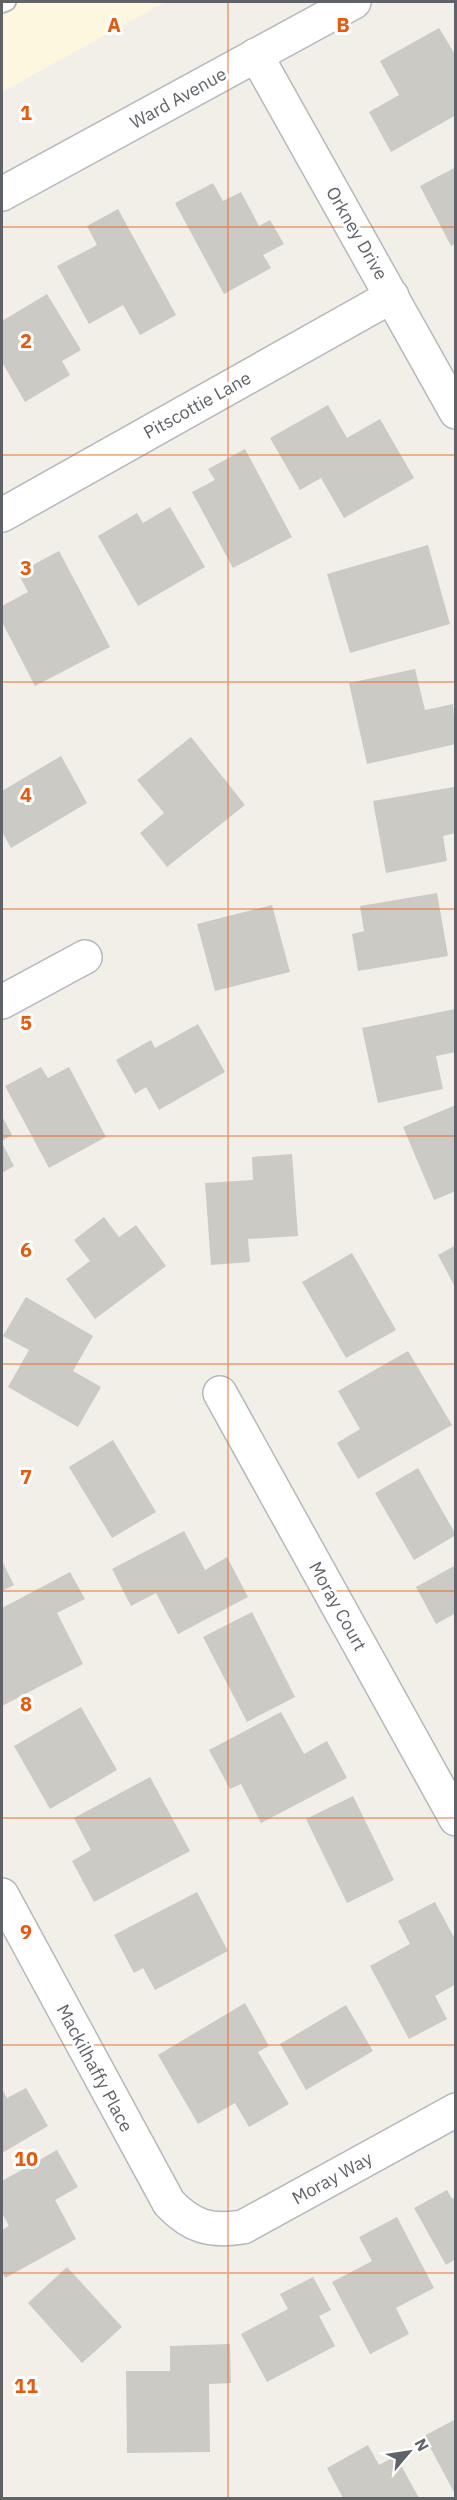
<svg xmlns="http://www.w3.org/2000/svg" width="457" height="2500" viewBox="0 0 457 2500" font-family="'IBM Plex Sans',sans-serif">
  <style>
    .commercial { fill: #fef7e0 }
    .building { fill: #cccac5 }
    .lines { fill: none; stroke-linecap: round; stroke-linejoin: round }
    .service-casing { stroke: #b5b8bc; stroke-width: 20 }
    .minor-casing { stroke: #b5b8bc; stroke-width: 36 }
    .secondary-casing { stroke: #b6babf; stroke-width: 36 }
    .service { stroke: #fff; stroke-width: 16 }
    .minor { stroke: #fff; stroke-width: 33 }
    .secondary { stroke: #fff; stroke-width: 33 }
    .grid { fill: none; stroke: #e8590c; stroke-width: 1.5; stroke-opacity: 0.55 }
    .labels { text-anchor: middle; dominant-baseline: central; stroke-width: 6; stroke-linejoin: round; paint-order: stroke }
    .street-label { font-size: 18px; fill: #5f6368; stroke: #fff }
    .grid-label { font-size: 20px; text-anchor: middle; font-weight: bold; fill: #e8590c; stroke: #fff; stroke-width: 6; stroke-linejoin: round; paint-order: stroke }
  </style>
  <rect width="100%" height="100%" fill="#f1efe8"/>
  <!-- commercial -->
  <path class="commercial" d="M2,2H165L2,92Z"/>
  <!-- building -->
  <g class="building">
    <path d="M439,28L456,56V115L391,152L369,112L399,95L380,61Z"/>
    <path d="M456,167V243L451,246L420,186Z"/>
    <path d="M213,183L223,201L241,192L259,226L270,220L284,244L263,255L271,268L224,294L175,203Z"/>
    <path d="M118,209L176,315L140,335L123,305L89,324L57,266L97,245L87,226Z"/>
    <path d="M47,294L81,350L62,361L70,375L25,402L2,362V321Z"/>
    <path d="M328,405L347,438L380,419L414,478L344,518L321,478L300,490L270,438Z"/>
    <path d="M245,449L292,537L233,568L192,492L215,480L208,469Z"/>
    <path d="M170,507L205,567L138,606L98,536L137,513L143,523Z"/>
    <path d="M428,545L450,624L350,653L327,574Z"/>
    <path d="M59,551L110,647L35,686L2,622V606L28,592L18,573Z"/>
    <path d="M415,669L425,710L453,704L456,744L367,764L349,683Z"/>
    <path d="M191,737L245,805L167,867L140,833L164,813L137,780Z"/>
    <path d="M61,756L87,803L11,848L2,832V791Z"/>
    <path d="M454,787L456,833L443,836L447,861L386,873L373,801Z"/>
    <path d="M437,893L448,956L358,971L352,934L364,931L360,906Z"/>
    <path d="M272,905L290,972L215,991L197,924Z"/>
    <path d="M455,1009L456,1052L436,1056L443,1089L378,1103L362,1028Z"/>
    <path d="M198,1024L225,1072L159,1110L146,1087L135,1094L116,1060L151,1040L155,1048Z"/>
    <path d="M41,1067L48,1078L69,1067L106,1137L49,1168L5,1086Z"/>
    <path d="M456,1105V1191L434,1200L403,1127Z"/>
    <path d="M2,1116L12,1135L2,1141Z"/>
    <path d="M2,1143L14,1166L2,1173Z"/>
    <path d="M292,1154L298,1236L248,1239L250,1262L211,1265L205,1183L253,1180L252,1157Z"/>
    <path d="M104,1217L119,1237L136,1225L166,1266L95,1319L66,1279L90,1261L74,1240Z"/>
    <path d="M456,1245V1289L438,1255Z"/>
    <path d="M352,1253L396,1330L346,1358L302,1282Z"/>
    <path d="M26,1297L93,1336L73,1371L101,1387L78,1427L8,1387L29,1350L3,1336Z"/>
    <path d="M408,1351L452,1425L358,1479L337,1443L360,1429L338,1391Z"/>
    <path d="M113,1440L156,1512L112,1538L69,1467Z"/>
    <path d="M418,1468L456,1535L414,1560L375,1493Z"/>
    <path d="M184,1531L205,1570L227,1557L248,1597L178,1634L156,1593L131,1606L112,1569Z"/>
    <path d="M2,1561L14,1585L2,1591Z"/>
    <path d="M456,1565V1613L436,1624L416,1587Z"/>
    <path d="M70,1572L85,1599L57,1613L83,1664L2,1706V1608Z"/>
    <path d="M252,1612L295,1697L247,1722L203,1637Z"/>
    <path d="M81,1707L117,1770L50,1809L14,1746Z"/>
    <path d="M281,1712L304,1754L327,1741L347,1778L261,1823L241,1784L230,1789L209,1750Z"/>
    <path d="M150,1777L190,1851L94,1902L72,1861L91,1850L74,1818Z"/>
    <path d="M353,1796L394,1880L347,1903L306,1819Z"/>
    <path d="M197,1892L228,1951L155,1990L143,1968L134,1973L114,1935Z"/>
    <path d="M435,1902L456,1941V1984L435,1996L447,2019L409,2039L370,1966L410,1944L398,1921Z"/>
    <path d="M245,2003L269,2046L258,2052L289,2104L249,2127L235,2103L198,2124L158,2055Z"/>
    <path d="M346,2005L373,2051L306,2090L280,2044Z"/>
    <path d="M26,2088L48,2126L2,2153V2089L7,2098Z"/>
    <path d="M57,2150L78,2187L55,2200L76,2239L5,2278L2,2271V2230L9,2226L2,2213V2181Z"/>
    <path d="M447,2190L452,2199L456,2197V2259L446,2265L414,2208Z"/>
    <path d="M397,2217L434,2288L396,2308L409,2334L370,2354L332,2282L372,2261L359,2237Z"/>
    <path d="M67,2267L122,2327L82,2363L28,2303Z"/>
    <path d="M313,2277L331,2310L319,2316L335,2346L267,2382L241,2334L288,2309L280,2294Z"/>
    <path d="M230,2344L231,2383L209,2384L210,2452L127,2453L126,2371H170V2346Z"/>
    <path d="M456,2419V2496L424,2436Z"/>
    <path d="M368,2445L379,2465L396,2456L419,2498H343L327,2468Z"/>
  </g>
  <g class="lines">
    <!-- service casing -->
    <g class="service-casing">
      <path id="service" d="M2,4L7,2"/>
    </g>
    <!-- minor casing -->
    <g class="minor-casing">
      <g id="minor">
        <path d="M256,55L456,412"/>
        <path d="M2,515L392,296"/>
        <path d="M2,1002L85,957"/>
        <path d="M220,1393L456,1819"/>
        <path d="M2,1895L169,2203C192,2227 210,2232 243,2227L456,2110"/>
      </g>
    </g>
    <!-- secondary casing -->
    <g class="secondary-casing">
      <path id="secondary" d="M2,194L354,2"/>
    </g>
    <!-- service -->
    <use href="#service" class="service"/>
    <!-- minor -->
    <use href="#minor" class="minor"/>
    <!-- secondary -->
    <use href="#secondary" class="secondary"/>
  </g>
  <!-- grid -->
  <path class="grid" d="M228,2V2498M2,227H456M2,455H456M2,682H456M2,909H456M2,1136H456M2,1364H456M2,1591H456M2,1818H456M2,2045H456M2,2273H456"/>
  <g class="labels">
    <!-- street labels -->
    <g class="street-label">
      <text transform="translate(178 98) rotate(-29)">Ward Avenue</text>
      <text transform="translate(357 233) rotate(60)">Orkney Drive</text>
      <text transform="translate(197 405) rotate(-29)">Pitscottie Lane</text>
      <text transform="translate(338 1606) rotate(61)">Moray Court</text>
      <text transform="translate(95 2068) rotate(62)">Mackilhaffy Place</text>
      <text transform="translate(332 2178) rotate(-29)">Moray Way</text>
    </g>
  </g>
  <g class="grid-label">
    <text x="114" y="32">A</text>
    <text x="343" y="32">B</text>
    <text x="26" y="120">1</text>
    <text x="26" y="348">2</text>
    <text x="26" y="575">3</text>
    <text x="26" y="802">4</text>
    <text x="26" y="1030">5</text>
    <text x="26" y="1257">6</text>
    <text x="26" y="1484">7</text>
    <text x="26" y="1711">8</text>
    <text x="26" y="1939">9</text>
    <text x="26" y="2166">10</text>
    <text x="26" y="2393">11</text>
  </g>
  <!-- border -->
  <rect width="457" height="2500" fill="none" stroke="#5f6368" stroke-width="6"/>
  <!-- north arrow -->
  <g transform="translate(409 2452) rotate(61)" stroke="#ffffff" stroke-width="4.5" paint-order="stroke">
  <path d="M0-4.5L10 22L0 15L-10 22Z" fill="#5f6368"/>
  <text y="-9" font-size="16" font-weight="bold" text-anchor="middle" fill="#5f6368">N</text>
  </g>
</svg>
